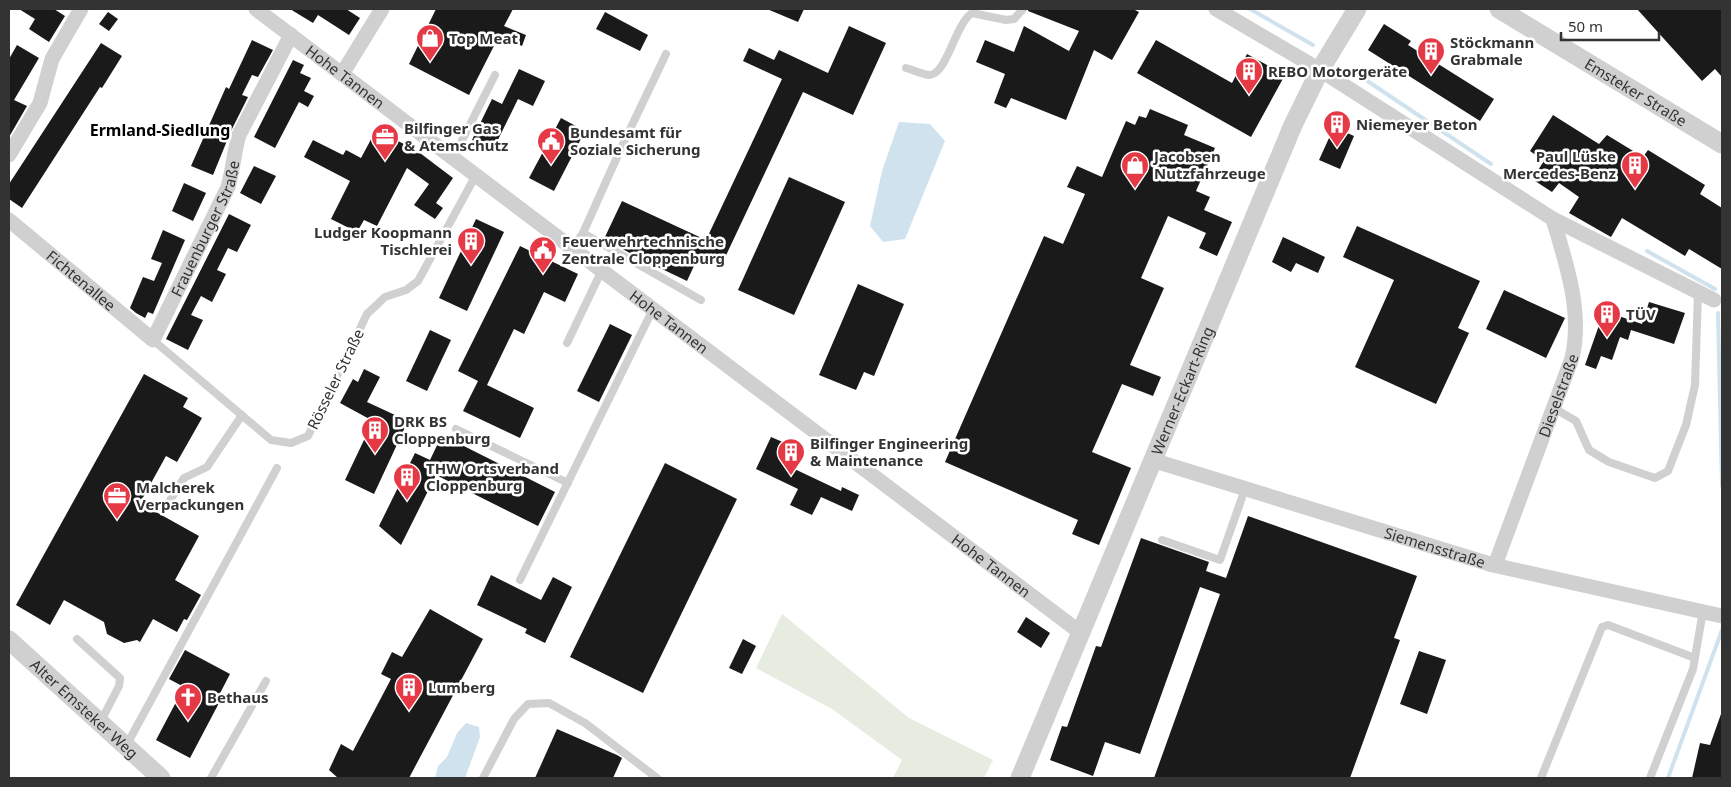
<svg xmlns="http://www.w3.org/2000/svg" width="1731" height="787" viewBox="0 0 1731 787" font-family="'Noto Sans',sans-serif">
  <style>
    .green { fill: #e6ecdf }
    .water { fill: #cfe2ee }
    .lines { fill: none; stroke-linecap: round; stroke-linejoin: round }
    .stream { stroke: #cfe2ee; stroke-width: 4 }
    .building { fill: #1a1a1a }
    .service { stroke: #d0d0d0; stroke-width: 8 }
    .minor { stroke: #d0d0d0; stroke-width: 15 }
    .tertiary { stroke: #d0d0d0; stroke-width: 19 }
    .labels { text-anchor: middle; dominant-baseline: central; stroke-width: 5; stroke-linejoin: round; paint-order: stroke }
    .poi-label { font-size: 15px; font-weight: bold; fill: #333; stroke: #fff; text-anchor: start }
    .street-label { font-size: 15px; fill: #333; stroke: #fff }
    .neighbourhood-label { font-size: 16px; font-weight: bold; fill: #000; stroke: #fff }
  </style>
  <rect width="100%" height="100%" fill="#fff"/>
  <!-- green -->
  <path class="green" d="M782,614L909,718L993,760L984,778H893L902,760L832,709L756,668Z"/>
  <!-- water -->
  <g class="water">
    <path d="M899,122L930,124L945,141L905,239L883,242L870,226L882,171Z"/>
    <path d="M466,723L479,727L480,737L465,778H435L438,766L447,757L457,733Z"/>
  </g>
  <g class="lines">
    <!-- stream -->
    <g class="stream">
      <path d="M1250,9L1313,45"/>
      <path d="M1351,70L1491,164"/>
      <path d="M1647,251L1715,289"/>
      <path d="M1718,313L1722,486"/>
      <path d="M1668,778L1722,630"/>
    </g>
  </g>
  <!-- building -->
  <g class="building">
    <path d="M19,9H54L65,16L49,42L29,29L35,19Z"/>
    <path d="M290,9H346L360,18L349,35L318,15L313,23Z"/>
    <path d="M436,9H513L504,26L526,35L522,46L499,36L469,95L409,64Z"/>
    <path d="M767,9H804L798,22Z"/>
    <path d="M1028,9H1133L1139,12L1112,60L1094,50L1066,120L1011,98L1006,108L994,103L1005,74L976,62L985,40L1014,52L1024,26L1069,51L1079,31L1028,11Z"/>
    <path d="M1637,9H1722V77L1715,69L1702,81Z"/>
    <path d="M108,12L118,19L109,31L99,24Z"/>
    <path d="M605,12L648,35L640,51L596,29Z"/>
    <path d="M1384,24L1411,41L1408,45L1494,99L1480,121L1368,50Z"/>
    <path d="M849,26L886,43L853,115L803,92L721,266L699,255L687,281L639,258L604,239L622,201L706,240L782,79L743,61L749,48L774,60L779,50L828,73Z"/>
    <path d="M252,40L273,50L258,77L252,75L242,95L248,97L231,131L213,175L191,166L226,87L229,89Z"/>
    <path d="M1156,40L1232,83L1247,54L1285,75L1251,137L1137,73Z"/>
    <path d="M101,43L122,56L102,88L100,87L22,208L9,199V184Z"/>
    <path d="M17,45L39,58L14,100L27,106L9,137V59Z"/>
    <path d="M293,60L304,65L300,73L311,78L304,91L314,96L308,107L299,102L275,148L254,137Z"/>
    <path d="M519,69L545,81L533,106L518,99L493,150L472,140L492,99L502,104Z"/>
    <path d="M1150,109L1188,125L1184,135L1215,148L1196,191L1210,197L1204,210L1232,222L1217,256L1199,248L1206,233L1168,216L1141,278L1164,288L1130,365L1161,377L1153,396L1122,384L1092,452L1131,468L1099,545L1072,534L1078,520L945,462L1044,236L1063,244L1085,194L1067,187L1077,166L1102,177L1126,121L1135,125L1139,116L1146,118Z"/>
    <path d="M1553,115L1599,144L1607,135L1643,157L1648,150L1705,185L1700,194L1722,208V269L1689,249L1685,256L1622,218L1611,237L1569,213L1579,197L1559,183L1552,192L1532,179L1544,161L1530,151Z"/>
    <path d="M561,118L585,131L554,191L529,178Z"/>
    <path d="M1334,127L1354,136L1340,169L1319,160Z"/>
    <path d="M376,130L416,150L453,178L436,203L443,208L435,219L414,205L429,184L407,168L377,226L364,220L357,232L331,219L350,181L304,157L313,140L343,155L346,150L361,158Z"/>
    <path d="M254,166L276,176L261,204L240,193Z"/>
    <path d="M789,177L845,202L794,315L738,290Z"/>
    <path d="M184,183L206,193L193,221L172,211Z"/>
    <path d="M229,214L251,225L237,252L228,248L217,270L226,274L212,302L201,296L191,315L203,320L188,350L166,339Z"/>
    <path d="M476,219L504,232L467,311L439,298Z"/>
    <path d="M1357,226L1480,281L1458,328L1469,333L1436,404L1355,367L1394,280L1343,257Z"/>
    <path d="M163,230L185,240L153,314L148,312L145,318L136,313L130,308L143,277L154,281L162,263L151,259Z"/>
    <path d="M1283,237L1325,257L1318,273L1296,263L1291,272L1272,262Z"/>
    <path d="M520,246L578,274L565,302L544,292L524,334L514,329L487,385L534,408L520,438L463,411L478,381L458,371Z"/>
    <path d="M858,284L904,304L874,376L864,372L856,390L819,375Z"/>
    <path d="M1504,290L1565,318L1546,358L1486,329Z"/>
    <path d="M1649,302L1685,313L1674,344L1631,330L1628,340L1620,337L1612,360L1601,356L1596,369L1585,365L1604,311L1642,324Z"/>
    <path d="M610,324L632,335L599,402L577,391Z"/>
    <path d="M430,330L451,340L427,391L406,381Z"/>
    <path d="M364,369L380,377L367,402L408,421L374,494L345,480L373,421L340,403L353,379L358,382Z"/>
    <path d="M144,374L188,398L183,407L202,418L177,462L166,456L140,503L199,536L175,580L201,595L187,620L184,619L177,632L153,619L140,642L137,640L124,643L107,634L104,622L64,600L50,625L16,605Z"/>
    <path d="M442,435L555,492L538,526L436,475L401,545L379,526L415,453L430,460Z"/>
    <path d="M771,437L792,446L784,464L841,491L842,487L859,495L852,511L821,497L812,515L790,505L798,489L756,469Z"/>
    <path d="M665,463L737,499L643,693L570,657Z"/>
    <path d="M1248,516L1417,576L1394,638L1400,640L1350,778H1154L1220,594L1200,587L1140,754L1105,742L1093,776L1050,760L1062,726L1067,727L1096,646L1101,647L1141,538L1209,562L1206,571L1226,578Z"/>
    <path d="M491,575L541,600L553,577L572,587L545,643L525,633L527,629L477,605Z"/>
    <path d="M430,609L483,639L409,778H338L329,770L341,744L353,751L391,679L381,674L392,652L402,657Z"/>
    <path d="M1026,617L1050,633L1041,648L1017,632Z"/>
    <path d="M743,639L756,646L742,674L729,668Z"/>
    <path d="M185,650L230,674L216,701L219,703L190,758L156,740L184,687L169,679Z"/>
    <path d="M1419,651L1446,660L1427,714L1400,704Z"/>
    <path d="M1721,714L1722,715V778H1692L1700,743L1710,745Z"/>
    <path d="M557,729L617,755L622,758L613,778H535Z"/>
  </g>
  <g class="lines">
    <!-- service -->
    <g class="service">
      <path d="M906,68C913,70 922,74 929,75C947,75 955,24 972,13L1006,20L1014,19L1023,9"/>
      <path d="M453,158L495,75"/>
      <path d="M583,233L701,300"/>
      <path d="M572,248L583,233L622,146L666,54"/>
      <path d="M153,340L271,440L291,443L308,436L367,314L385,297L406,290L418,281L476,175"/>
      <path d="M567,343L602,270"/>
      <path d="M1552,407L1576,421L1589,450L1609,462L1655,478L1668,471L1686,425L1695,385L1698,292"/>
      <path d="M456,429L568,483"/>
      <path d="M167,505L184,478L207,467L242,415"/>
      <path d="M1162,540L1220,560L1245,489"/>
      <path d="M520,580L653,309"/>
      <path d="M77,639L120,678L119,686L101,721"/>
      <path d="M124,745L131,737L277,468"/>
      <path d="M211,778L266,681"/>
      <path d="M483,778L514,719L528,704L549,703L585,723L657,778"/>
      <path d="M1541,778L1602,627L1608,625L1695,658"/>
      <path d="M1650,778L1693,669L1703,611"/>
    </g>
    <!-- minor -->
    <g class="minor">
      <path id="s1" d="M256,9L1081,633"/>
      <path d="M1216,9L1320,70L1553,219L1714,300"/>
      <path d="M342,74L382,9"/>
      <path d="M9,155L40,103L52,59L81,9"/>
      <path id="s2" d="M9,220L153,340L228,187C233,170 234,152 239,135L291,35"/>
      <path id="s3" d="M1152,460L1493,565L1722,616"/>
      <path id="s4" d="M1495,565L1572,358C1583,312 1566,263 1553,219"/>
    </g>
    <!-- tertiary -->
    <g class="tertiary">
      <path id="s5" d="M1499,9L1722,144"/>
      <path id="s6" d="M9,640L161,778"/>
      <path id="s7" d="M1020,778L1293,125L1320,70L1357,9"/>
    </g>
  </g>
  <!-- icons -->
  <defs>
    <g id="shop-pin" transform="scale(1.4375)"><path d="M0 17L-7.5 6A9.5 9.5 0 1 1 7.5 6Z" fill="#e63946" stroke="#fff"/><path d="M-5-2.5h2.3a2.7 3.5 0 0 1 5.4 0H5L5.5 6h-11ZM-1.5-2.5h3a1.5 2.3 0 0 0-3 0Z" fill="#fff"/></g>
    <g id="building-pin" transform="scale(1.4375)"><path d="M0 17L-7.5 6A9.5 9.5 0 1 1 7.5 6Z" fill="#e63946" stroke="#fff"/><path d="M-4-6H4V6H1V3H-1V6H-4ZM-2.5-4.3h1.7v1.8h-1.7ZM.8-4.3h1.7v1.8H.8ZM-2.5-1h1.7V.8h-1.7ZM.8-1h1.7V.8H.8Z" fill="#fff"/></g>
    <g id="office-pin" transform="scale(1.4375)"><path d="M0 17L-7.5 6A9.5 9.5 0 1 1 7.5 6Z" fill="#e63946" stroke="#fff"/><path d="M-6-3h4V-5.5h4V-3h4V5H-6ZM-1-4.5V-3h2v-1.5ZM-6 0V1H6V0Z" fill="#fff"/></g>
    <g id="civic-pin" transform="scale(1.4375)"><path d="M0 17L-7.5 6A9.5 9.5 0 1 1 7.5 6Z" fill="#e63946" stroke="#fff"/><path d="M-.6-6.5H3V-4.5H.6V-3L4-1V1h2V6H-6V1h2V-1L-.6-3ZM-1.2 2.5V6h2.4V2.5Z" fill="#fff"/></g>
    <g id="church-pin" transform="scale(1.4375)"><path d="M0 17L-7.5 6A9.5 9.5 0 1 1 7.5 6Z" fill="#e63946" stroke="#fff"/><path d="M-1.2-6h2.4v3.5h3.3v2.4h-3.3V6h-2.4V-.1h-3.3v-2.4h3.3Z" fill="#fff"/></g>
  </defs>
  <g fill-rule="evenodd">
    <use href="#shop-pin" x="430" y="38"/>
    <use href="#building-pin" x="1431" y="51"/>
    <use href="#building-pin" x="1249" y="71"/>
    <use href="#building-pin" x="1337" y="124"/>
    <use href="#office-pin" x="385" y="137"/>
    <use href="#civic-pin" x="551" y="141"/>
    <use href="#shop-pin" x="1135" y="165"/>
    <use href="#building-pin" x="1635" y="165"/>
    <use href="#building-pin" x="471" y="241"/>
    <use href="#civic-pin" x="543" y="250"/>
    <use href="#building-pin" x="1607" y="314"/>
    <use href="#building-pin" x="375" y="430"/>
    <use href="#building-pin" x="791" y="452"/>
    <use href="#building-pin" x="407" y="477"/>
    <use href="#office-pin" x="117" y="496"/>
    <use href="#building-pin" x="409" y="687"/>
    <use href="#church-pin" x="188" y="697"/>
  </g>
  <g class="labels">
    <!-- poi labels -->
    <g class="poi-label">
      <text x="449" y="38">Top Meat</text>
      <text x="1450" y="42">Stöckmann<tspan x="1450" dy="17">Grabmale</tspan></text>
      <text x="1268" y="71">REBO Motorgeräte</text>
      <text x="1356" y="124">Niemeyer Beton</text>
      <text x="404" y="128">Bilfinger Gas<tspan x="404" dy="17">&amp; Atemschutz</tspan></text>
      <text x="570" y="132">Bundesamt für<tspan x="570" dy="17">Soziale Sicherung</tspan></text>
      <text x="1154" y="156">Jacobsen<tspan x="1154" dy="17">Nutzfahrzeuge</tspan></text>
      <text x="1616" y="156" text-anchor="end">Paul Lüske<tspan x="1616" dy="17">Mercedes-Benz</tspan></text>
      <text x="452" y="232" text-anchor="end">Ludger Koopmann<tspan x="452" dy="17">Tischlerei</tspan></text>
      <text x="562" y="241">Feuerwehrtechnische<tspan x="562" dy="17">Zentrale Cloppenburg</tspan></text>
      <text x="1626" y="314">TÜV</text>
      <text x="394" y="421">DRK BS<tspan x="394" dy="17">Cloppenburg</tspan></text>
      <text x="810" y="443">Bilfinger Engineering<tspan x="810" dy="17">&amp; Maintenance</tspan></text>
      <text x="426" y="468">THW Ortsverband<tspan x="426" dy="17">Cloppenburg</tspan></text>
      <text x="136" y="487">Malcherek<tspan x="136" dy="17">Verpackungen</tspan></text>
      <text x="428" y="687">Lumberg</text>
      <text x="207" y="697">Bethaus</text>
    </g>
    <!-- street labels -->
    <g class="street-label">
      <text stroke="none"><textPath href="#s1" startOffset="112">Hohe Tannen</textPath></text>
      <text stroke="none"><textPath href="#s5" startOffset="160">Emsteker Straße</textPath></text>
      <text stroke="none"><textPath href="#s2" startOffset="311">Frauenburger Straße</textPath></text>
      <text stroke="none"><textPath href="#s2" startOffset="94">Fichtenallee</textPath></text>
      <text stroke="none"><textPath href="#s1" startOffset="518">Hohe Tannen</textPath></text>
      <text transform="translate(335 379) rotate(-64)">Rösseler Straße</text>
      <text stroke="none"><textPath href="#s7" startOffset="420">Werner-Eckart-Ring</textPath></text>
      <text stroke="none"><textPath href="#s4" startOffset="181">Dieselstraße</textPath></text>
      <text stroke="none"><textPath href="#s3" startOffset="296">Siemensstraße</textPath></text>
      <text stroke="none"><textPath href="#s1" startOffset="922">Hohe Tannen</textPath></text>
      <text stroke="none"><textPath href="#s6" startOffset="102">Alter Emsteker Weg</textPath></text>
    </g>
    <!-- neighbourhood labels -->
    <g class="neighbourhood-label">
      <text x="160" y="130">Ermland-Siedlung</text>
    </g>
  </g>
  <!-- border -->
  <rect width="1731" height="787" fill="none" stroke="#333333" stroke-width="20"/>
  <!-- scale -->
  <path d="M1561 32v8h98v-8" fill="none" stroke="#333333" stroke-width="2.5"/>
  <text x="1568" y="32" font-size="15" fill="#333333" stroke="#ffffff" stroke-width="4" paint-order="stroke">50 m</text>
</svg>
